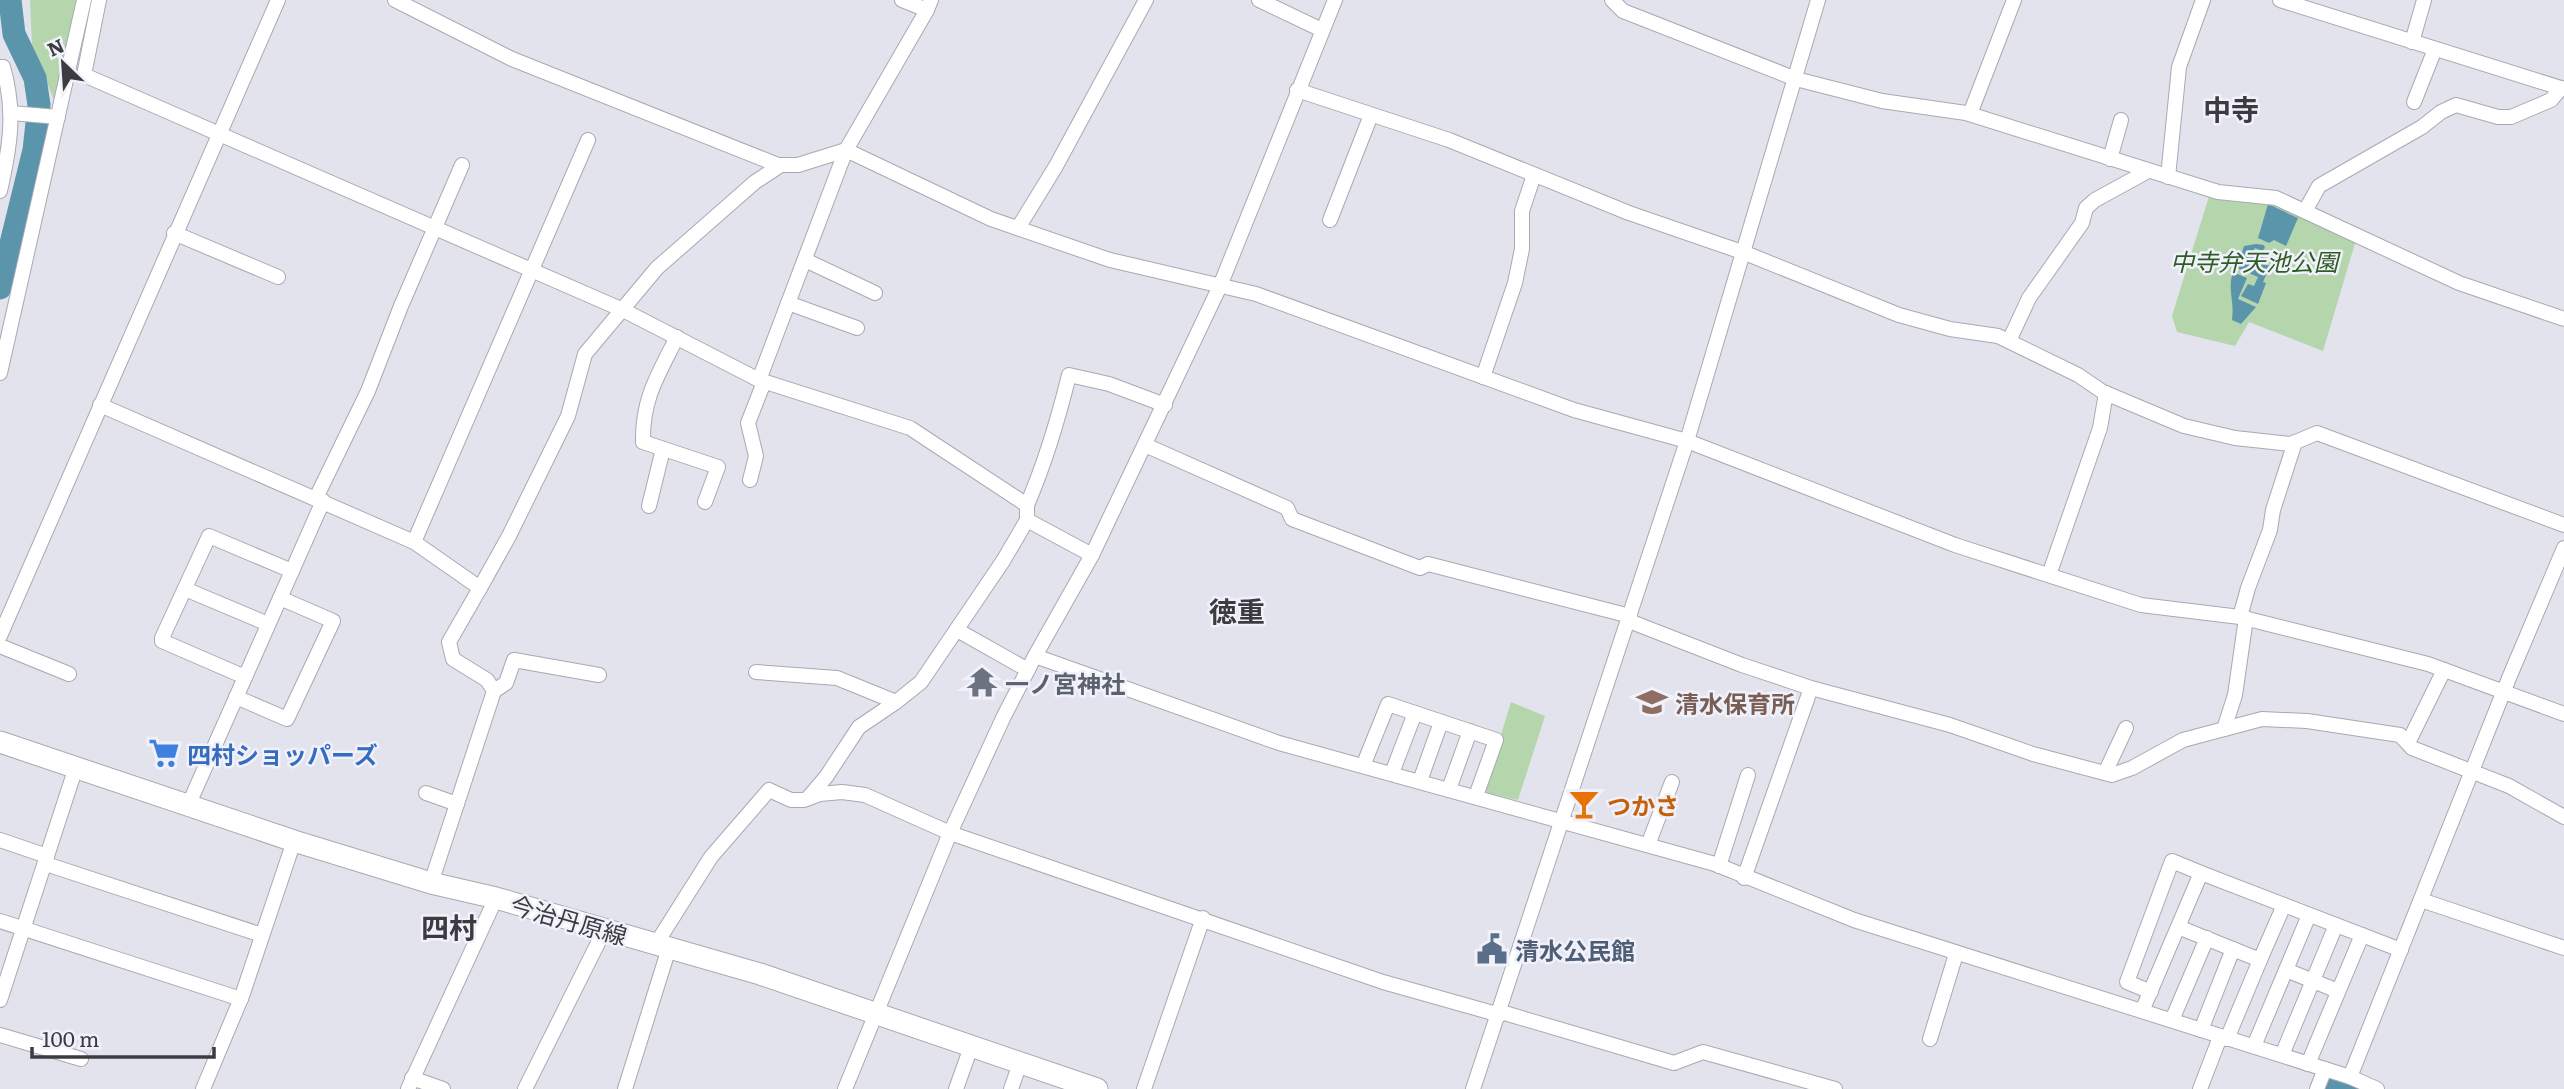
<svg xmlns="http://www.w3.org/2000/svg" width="2564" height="1089" viewBox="0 0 2564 1089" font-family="Literata,'Noto Sans JP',serif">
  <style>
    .green { fill: #b5d6ad }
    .water { fill: #5a95ac }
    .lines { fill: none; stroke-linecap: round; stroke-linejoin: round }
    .river { stroke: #5a95ac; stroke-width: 23 }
    .minor-casing { stroke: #a8a9b2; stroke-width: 16 }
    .secondary-casing { stroke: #a8a9b2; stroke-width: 23 }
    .minor { stroke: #fff; stroke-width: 14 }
    .secondary { stroke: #fff; stroke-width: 21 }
    .labels { text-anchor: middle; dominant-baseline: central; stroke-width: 5; stroke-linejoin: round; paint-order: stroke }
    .park-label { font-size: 24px; font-style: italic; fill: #2e5c23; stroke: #f0f1fa }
    .worship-label { font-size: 24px; font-weight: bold; fill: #5b616d; stroke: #f0f1fa; text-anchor: start }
    .education-label { font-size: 24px; font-weight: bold; fill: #785e54; stroke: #f0f1fa; text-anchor: start }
    .shop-label { font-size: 24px; font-weight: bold; fill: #366cbe; stroke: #f0f1fa; text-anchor: start }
    .food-label { font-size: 24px; font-weight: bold; fill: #c56008; stroke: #f0f1fa; text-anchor: start }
    .street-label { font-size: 24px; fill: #3c3c40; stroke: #f0f1fa }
    .service-label { font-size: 24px; font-weight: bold; fill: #4e5e75; stroke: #f0f1fa; text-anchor: start }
    .quarter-label { font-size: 28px; font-weight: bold; fill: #3c3c40; stroke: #f0f1fa }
  </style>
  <rect width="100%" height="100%" fill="#e2e3ed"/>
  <!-- green -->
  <g class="green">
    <path d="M30,0H78L54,100L32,45Z"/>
    <path d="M2210,193L2275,200L2356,240L2323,351L2249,322L2235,346L2177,332L2172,316Z"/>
    <path d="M1511,702L1545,716L1518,800L1487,793L1485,787Z"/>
  </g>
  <!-- water -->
  <g class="water">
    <path d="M2268,204L2298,218L2286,246L2274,240L2269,243L2258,238Z"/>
    <path d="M2256,244L2264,245L2265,248L2262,251L2255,248L2251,255L2258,260L2261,256L2264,258L2263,264L2270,266L2263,282L2266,283L2258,304L2241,296L2248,284L2254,286L2258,277L2237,268L2244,246Z"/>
    <path d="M2233,272L2247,278L2238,299L2256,307L2241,324L2232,320C2235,302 2227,289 2233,272Z"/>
  </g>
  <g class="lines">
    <!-- river -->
    <g class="river">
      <path d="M0,288L34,150L39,105L35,78L14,34L10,0"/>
      <path d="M2327,1089L2329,1082L2347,1089"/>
    </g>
    <!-- minor casing -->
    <g class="minor-casing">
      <g id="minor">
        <path d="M99,0L84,75L623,310L759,380L910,428L1027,505V520L1092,555"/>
        <path d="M395,0L512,59L778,165H798L846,150L991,219L1110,260L1256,294L1574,410L1687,441L1955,545L2141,605L2240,617L2428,664L2564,714"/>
        <path d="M902,0L927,10"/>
        <path d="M1259,0L1322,30"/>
        <path d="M1612,0L1623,11L1796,79L1882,101L1966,113L2218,192L2276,198L2459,283L2564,319"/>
        <path d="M2280,0L2564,89"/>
        <path d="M2412,42L2424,0"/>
        <path d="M0,67H3C16,111 10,147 0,191"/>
        <path d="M1297,90L1449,140L1629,213L1745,253L1899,315L1950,329L1998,336L2078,375L2103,392L2184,426L2235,438L2291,444L2317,433L2564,525"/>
        <path d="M2414,102L2435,49"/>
        <path d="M11,113L58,117"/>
        <path d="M1970,114L2014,0"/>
        <path d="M2110,159L2121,120"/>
        <path d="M2168,177L2179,67L2203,0"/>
        <path d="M2305,211L2319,186L2422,127L2441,112L2456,105L2498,117H2511L2551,100L2561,88"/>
        <path d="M1330,220L1371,115"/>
        <path d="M1018,228L1056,166L1146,0"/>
        <path d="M174,233L278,277"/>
        <path d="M805,260L875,293"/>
        <path d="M788,303L857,328"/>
        <path d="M677,337C658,375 642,399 643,442L718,467L705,502"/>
        <path d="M2009,341L2029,298L2082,223L2086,208L2095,200L2148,171"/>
        <path d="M0,373L84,0"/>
        <path d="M1483,377L1515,283L1522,249V211L1534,175"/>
        <path d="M759,380L846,150L927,10L931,0"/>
        <path d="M100,405L414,542L480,588L449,642L453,659L487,680L494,691L431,883"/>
        <path d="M1145,445L1287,508L1292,519L1420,568L1428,564L1630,616"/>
        <path d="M750,480L756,456L748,423L764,382"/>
        <path d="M316,498L368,391L401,306L462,165"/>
        <path d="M1027,505C1045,463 1058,420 1069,375L1109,384L1165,405"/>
        <path d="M649,506L663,449"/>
        <path d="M414,542L588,140"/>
        <path d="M2049,575L2100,428L2106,393"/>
        <path d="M480,588L509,536L568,416L585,354L657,268L755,182L781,165"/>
        <path d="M185,589L268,624"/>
        <path d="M2240,617L2248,588L2270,530L2273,510L2295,442"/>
        <path d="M1629,621L1742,665L1811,688L1950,725L2033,754L2112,775L2132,768L2183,740L2262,719L2307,721L2400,735L2412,748L2509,786L2564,817"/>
        <path d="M957,630L1028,670"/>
        <path d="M0,636L278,0"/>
        <path d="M0,646L69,674"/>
        <path d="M1035,656L1279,743L1715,864L1854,920L2350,1077L2377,1089"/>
        <path d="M756,672L837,678L896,702L921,682L1003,561L1027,520"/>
        <path d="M245,677L162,641V638L209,536L292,571"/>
        <path d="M494,691L506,683L514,660L599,675"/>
        <path d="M236,697L287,719L333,621L280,598"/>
        <path d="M2224,729L2235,695L2246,618"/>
        <path d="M2408,743L2444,670"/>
        <path d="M1363,766L1388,704L1496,740L1476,796"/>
        <path d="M1392,773L1415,713"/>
        <path d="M2105,773L2126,728"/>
        <path d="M1420,781L1441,722"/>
        <path d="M1449,789L1470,731"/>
        <path d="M426,793L457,804"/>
        <path d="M808,798L826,777L859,727L896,702"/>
        <path d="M188,806L323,501"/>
        <path d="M0,840L47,856"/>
        <path d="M1648,845L1672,782"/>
        <path d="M46,864L262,935"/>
        <path d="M1719,866L1748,775"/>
        <path d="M1744,878L1811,688"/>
        <path d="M2421,900L2564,948"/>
        <path d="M0,921L241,999"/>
        <path d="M2178,927L2260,960L2284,905"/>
        <path d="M656,944L711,857L769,790L791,800H804L820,794L842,792L865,795L950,833L1383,982L1500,1015"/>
        <path d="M2286,970L2338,991"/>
        <path d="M2151,992L2127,982L2172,861L2201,873"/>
        <path d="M0,1000L76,767"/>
        <path d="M2142,1011L2201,873L2401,950"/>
        <path d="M1501,1012L1674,1063L1703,1052L1835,1089"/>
        <path d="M2172,1020L2207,938"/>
        <path d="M2201,1030L2233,949"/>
        <path d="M0,1035L81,1059"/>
        <path d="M1930,1039L1956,954"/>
        <path d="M2227,1039L2260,960"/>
        <path d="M2254,1046L2309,915"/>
        <path d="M2282,1055L2336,925"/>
        <path d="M2308,1064L2362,935"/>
        <path d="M2350,1077L2509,678L2564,548"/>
        <path d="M412,1078L443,1089"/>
        <path d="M203,1089L242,996L294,841"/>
        <path d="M408,1089L496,898"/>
        <path d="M525,1089L605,929"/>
        <path d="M625,1089L669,948"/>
        <path d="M845,1089L950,833L1004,716L1035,656L1092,555L1220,286L1335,0"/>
        <path d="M956,1089L971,1047"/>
        <path d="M1011,1089L1020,1063"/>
        <path d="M1144,1089L1203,918"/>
        <path d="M1473,1089L1687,441L1818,0"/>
        <path d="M2200,1089L2220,1037"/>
        <path d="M2317,1089L2325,1069"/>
      </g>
    </g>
    <!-- secondary casing -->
    <g class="secondary-casing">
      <path id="secondary" d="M0,742L294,841L431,883L496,898L760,974L1097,1089"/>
    </g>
    <!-- minor -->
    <use href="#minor" class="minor"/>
    <!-- secondary -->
    <use href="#secondary" class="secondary"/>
  </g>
  <!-- icons -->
  <defs>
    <g id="temple-bare" transform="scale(2.415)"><path d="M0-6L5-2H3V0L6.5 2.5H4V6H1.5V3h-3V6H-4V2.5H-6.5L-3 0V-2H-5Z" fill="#6b7280" stroke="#f0f1fa" stroke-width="2.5" paint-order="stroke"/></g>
    <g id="school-bare" transform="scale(2.415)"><path d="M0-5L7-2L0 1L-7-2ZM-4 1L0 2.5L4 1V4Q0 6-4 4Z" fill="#8d6e63" stroke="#f0f1fa" stroke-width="2.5" paint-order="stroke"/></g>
    <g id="supermarket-bare" transform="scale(2.415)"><path d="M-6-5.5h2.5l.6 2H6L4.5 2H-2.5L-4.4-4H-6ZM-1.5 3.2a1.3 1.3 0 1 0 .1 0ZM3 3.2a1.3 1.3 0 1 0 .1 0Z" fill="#3f7fe0" stroke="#f0f1fa" stroke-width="2.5" paint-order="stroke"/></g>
    <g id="bar-bare" transform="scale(2.415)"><path d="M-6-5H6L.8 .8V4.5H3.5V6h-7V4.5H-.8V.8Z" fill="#e8710a" stroke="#f0f1fa" stroke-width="2.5" paint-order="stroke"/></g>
    <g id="civic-bare" transform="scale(2.415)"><path d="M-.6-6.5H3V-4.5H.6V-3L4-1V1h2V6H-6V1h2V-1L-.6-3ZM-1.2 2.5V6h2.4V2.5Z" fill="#5c6f8a" stroke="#f0f1fa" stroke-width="2.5" paint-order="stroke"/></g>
  </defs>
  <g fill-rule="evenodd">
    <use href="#temple-bare" x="982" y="682"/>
    <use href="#school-bare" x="1652" y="702"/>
    <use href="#supermarket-bare" x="164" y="753"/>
    <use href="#bar-bare" x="1584" y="804"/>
    <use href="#civic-bare" x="1492" y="949"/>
  </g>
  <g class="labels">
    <!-- park labels -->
    <g class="park-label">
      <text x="2254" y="260">中寺弁天池公園</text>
    </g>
    <!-- worship labels -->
    <g class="worship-label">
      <text x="1005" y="682">一ノ宮神社</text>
    </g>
    <!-- education labels -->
    <g class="education-label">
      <text x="1675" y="702">清水保育所</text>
    </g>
    <!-- shop labels -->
    <g class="shop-label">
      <text x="187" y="753">四村ショッパーズ</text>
    </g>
    <!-- food labels -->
    <g class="food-label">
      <text x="1607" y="804">つかさ</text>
    </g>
    <!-- street labels -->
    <g class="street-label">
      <text transform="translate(569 919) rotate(16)">今治丹原線</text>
    </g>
    <!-- service labels -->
    <g class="service-label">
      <text x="1515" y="949">清水公民館</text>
    </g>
    <!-- quarter labels -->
    <g class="quarter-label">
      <text x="2231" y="108">中寺</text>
      <text x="1237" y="610">徳重</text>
      <text x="449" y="926">四村</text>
    </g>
  </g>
  <!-- north arrow -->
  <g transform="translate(63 63) rotate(335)" stroke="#f0f1fa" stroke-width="5" paint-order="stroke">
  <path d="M0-5L12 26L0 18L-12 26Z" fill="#3c3c40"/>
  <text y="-10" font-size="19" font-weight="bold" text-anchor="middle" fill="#3c3c40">N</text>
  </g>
  <!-- scale -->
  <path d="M32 1047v10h182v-10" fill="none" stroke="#3c3c40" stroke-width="3.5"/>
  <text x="42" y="1047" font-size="21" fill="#3c3c40" stroke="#f0f1fa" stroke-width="5" paint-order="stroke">100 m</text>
</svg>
